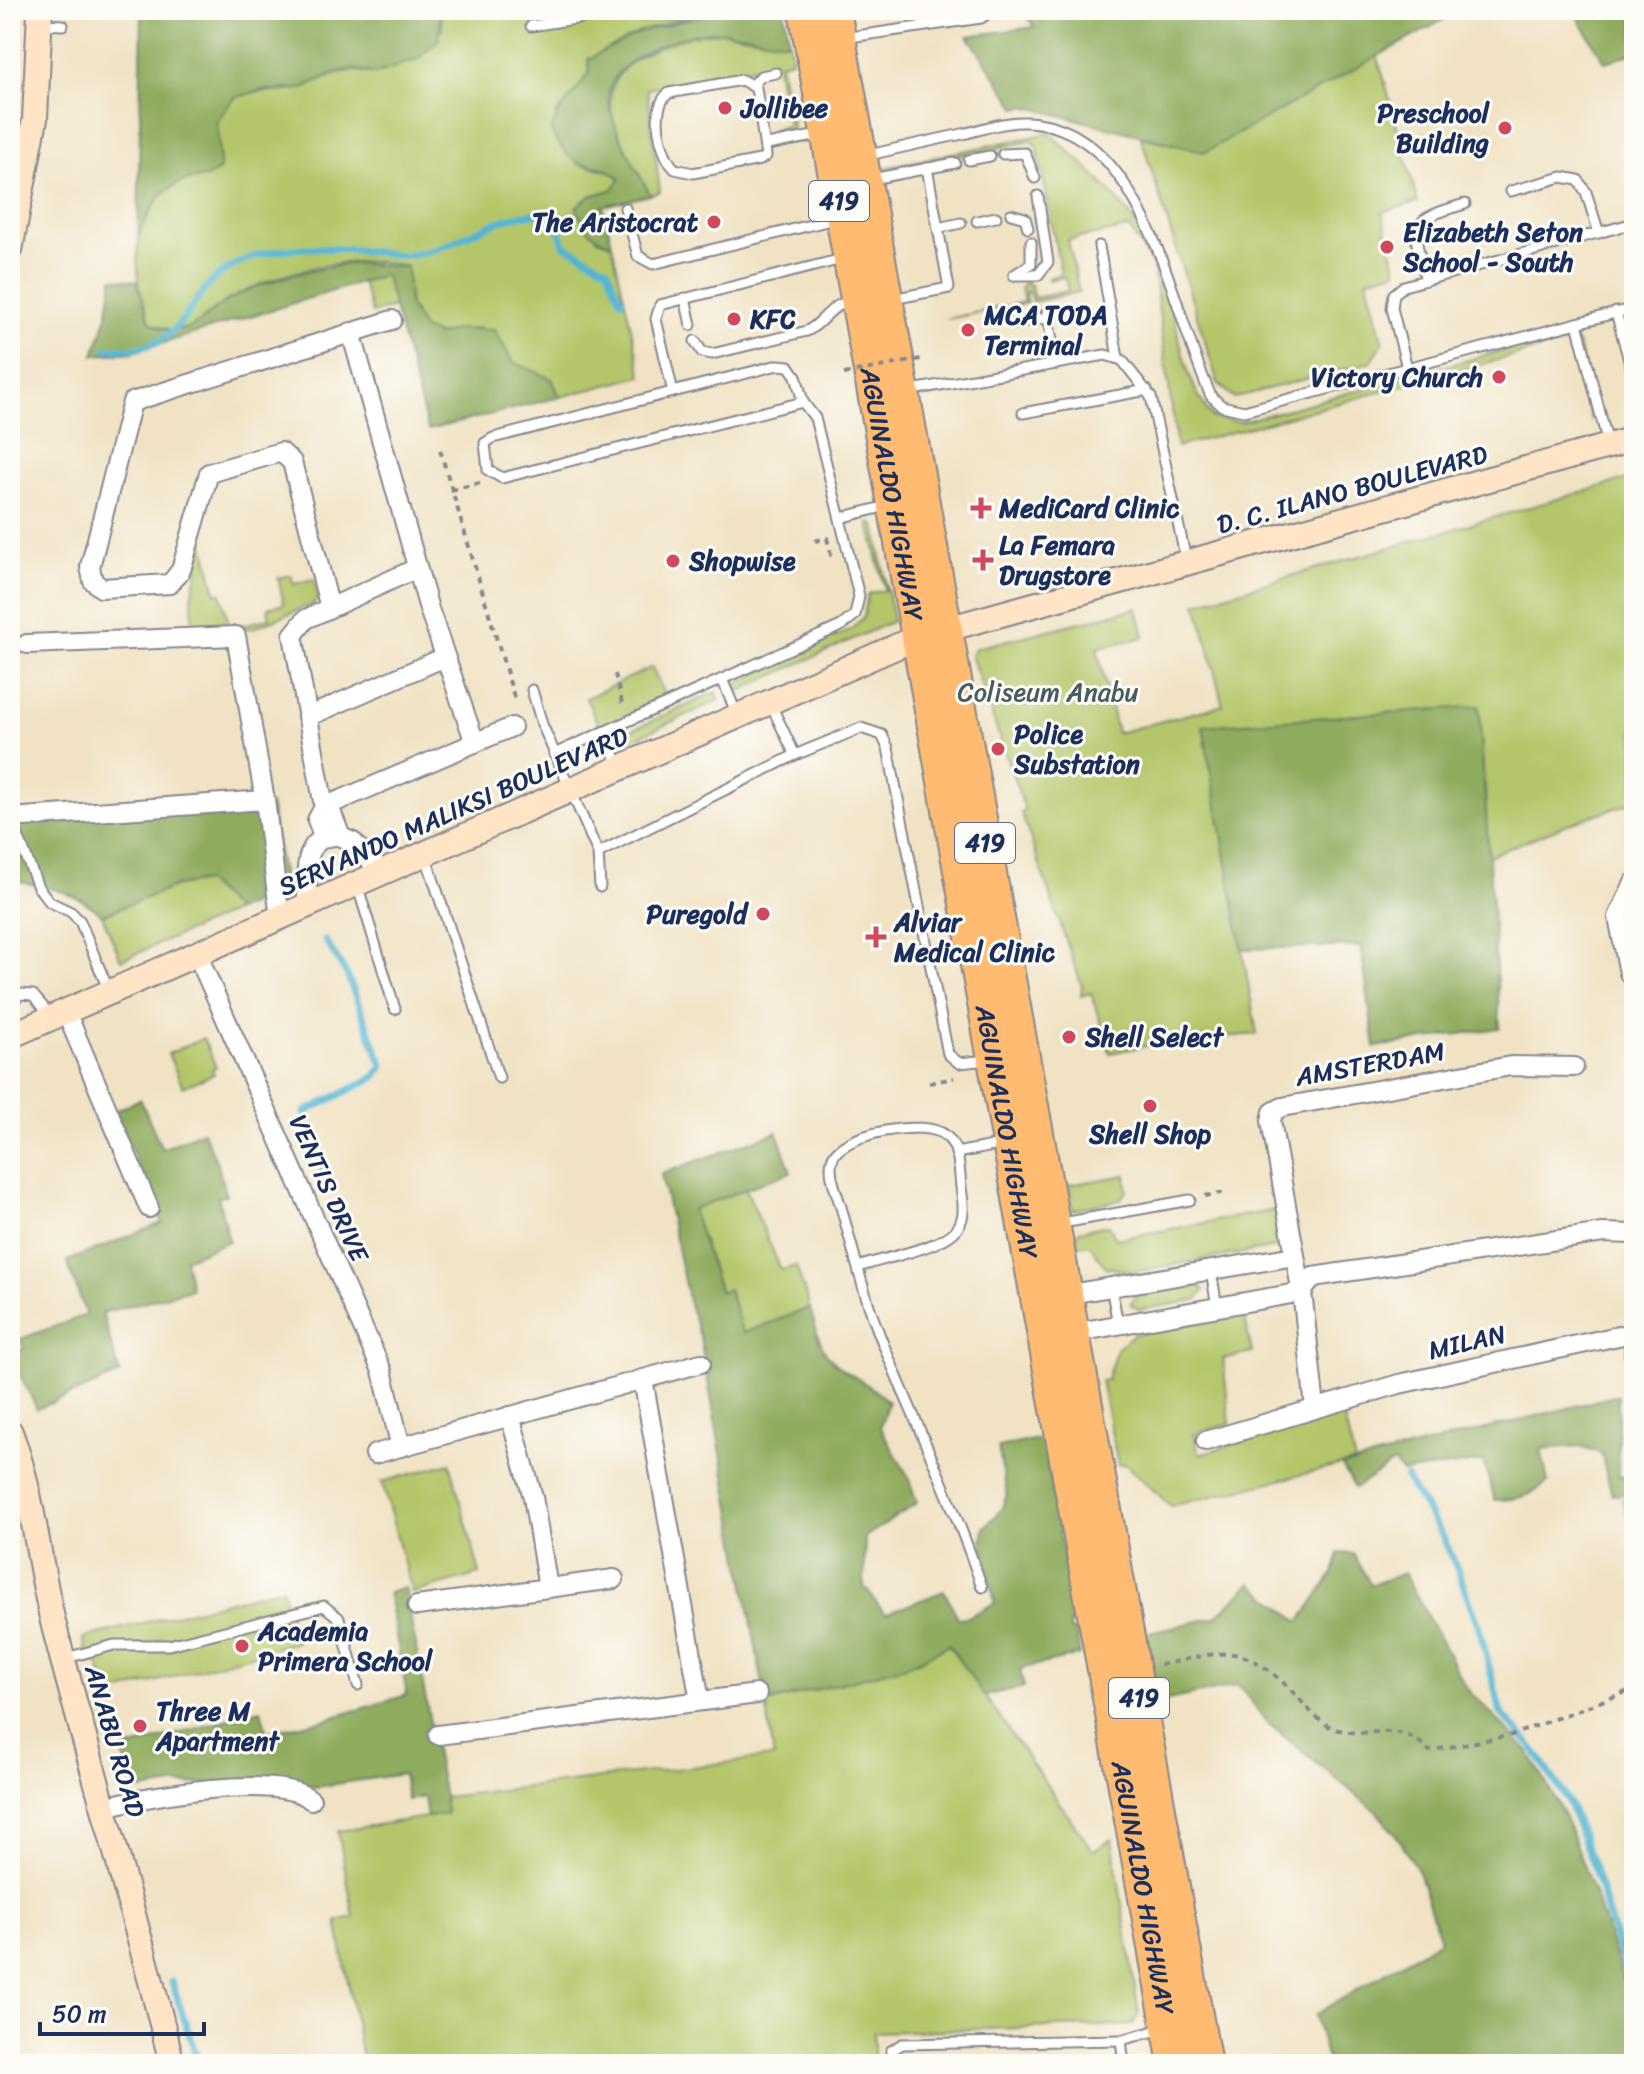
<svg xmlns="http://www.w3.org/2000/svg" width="1644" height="2074" viewBox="0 0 1644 2074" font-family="Sriracha,sans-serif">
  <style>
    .green { fill: #b4c669; stroke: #687a64; stroke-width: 2 }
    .forest { fill: #8fab5d; stroke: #556d5e; stroke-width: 2 }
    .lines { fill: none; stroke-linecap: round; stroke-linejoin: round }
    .stream { stroke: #53b5d2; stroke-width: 7 }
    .lane-casing { stroke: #868890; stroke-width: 13 }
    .street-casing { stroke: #868890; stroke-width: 22 }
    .secondary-casing { stroke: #868890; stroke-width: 28 }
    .highway-casing { stroke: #868890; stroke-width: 36 }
    .path { stroke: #868890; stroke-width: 4; stroke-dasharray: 6 6; stroke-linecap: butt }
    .lane { stroke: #fff; stroke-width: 9 }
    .street { stroke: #fff; stroke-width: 18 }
    .secondary { stroke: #ffe4c6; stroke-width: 24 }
    .highway { stroke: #febb71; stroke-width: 32 }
    .path-bridge { stroke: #868890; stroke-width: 4; stroke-dasharray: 6 6; stroke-linecap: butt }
    .poi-dot { fill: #d1495b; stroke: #fdfcf7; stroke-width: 3 }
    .labels { text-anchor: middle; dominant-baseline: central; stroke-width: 6; stroke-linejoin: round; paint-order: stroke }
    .shield { fill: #fdfcf7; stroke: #5f6c8c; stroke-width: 2 }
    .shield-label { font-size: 24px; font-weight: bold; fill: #1b2f5e }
    .poi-label { font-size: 26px; font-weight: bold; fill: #1b2f5e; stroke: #fdfcf7; text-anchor: start }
    .street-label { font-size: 26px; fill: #1b2f5e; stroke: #fdfcf7 }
    .park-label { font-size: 26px; fill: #495c61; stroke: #fdfcf7 }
  </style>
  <rect width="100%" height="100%" fill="#fdfcf7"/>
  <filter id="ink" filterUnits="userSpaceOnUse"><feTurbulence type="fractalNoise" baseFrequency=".0125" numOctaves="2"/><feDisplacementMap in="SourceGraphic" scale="16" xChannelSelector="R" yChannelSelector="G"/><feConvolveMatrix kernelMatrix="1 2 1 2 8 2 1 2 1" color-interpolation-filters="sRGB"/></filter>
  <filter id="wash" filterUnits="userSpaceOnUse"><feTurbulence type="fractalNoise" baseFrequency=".006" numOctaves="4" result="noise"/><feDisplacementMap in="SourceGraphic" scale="32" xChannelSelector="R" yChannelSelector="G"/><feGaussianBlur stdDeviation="1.8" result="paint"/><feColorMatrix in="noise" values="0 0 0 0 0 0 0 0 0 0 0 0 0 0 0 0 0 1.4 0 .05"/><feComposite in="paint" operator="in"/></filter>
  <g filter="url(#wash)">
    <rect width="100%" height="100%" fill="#f0e2c3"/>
    <!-- green -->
    <g class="green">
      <path d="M441,10H637L639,24L693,15L640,32L588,59L590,71L576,95L556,114L578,164L613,172L620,179L612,190L590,196L597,239L612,244L642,376L560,397L552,379L522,369L513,362L503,344L479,328C466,329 453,333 440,334C406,336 408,289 407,267C353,251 274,273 226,301C214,308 205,322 191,327C176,333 164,329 150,322C132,280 127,205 179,183C193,177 208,180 220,169L217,121C222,114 229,101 237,97C257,88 278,95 298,89C331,81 337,65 375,74L442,31Z"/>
      <path d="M722,32L789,42L792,60L780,63L793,130L777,133L773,130L788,125L776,63L647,89L660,192L650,195C626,145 577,88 645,54C671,41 693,33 722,32Z"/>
      <path d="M1377,54L1418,202L1382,212L1397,271L1367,279L1383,343L1371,362L1234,398L1218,383L1141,137L1205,152Z"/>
      <path d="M1049,133C1092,171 1135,210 1158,264C1180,315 1177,374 1213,418L1241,422L1560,335L1574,339L1578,345L1596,413L1591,419L1568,341L1177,447L1153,266L1129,228L1068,240L1079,292L1032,302L1029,291L1025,293L1027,303L947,319L1024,302L1021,287L1025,282L1031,285L1034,298L1068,291L1065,277L1048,280V278L1061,274L1037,146L1031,141L885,171L882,168Z"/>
      <path d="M385,275L394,307L372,313L362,282Z"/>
      <path d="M1634,477V802L1570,823L1487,857L1485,784L1203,726L1257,1034L1164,1042L1110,1053L1091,993L1081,996L1082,986L1021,812L1025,810L971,655L976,648L1137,608L1144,637L1097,648L1117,733L1223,705L1197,603Z"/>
      <path d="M869,523L875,525L893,621L737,692L734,684L852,629L864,616L868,594L885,590Z"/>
      <path d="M203,540L216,593H221L230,628L270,618L268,608L284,604L278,578L291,575L294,584L314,579L318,599L314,604L253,628L193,633L192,597Z"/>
      <path d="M652,667L669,705L603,735L586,698Z"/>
      <path d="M716,692L720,700L627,742L623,734Z"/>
      <path d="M205,881L236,911L121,960L102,915L176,886Z"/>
      <path d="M203,1038L216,1067L212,1069L214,1074L183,1087L168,1054Z"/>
      <path d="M1126,1175L1127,1191L1120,1200L1073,1210L1069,1185Z"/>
      <path d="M746,1189L781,1270L796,1266L810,1308L743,1333L728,1290L720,1292L692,1209Z"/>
      <path d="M1276,1210L1281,1240L1276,1247L1133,1272L1106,1267L1089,1244L1078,1246L1076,1236L1079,1231L1109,1225L1116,1239Z"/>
      <path d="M1198,1284L1204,1290L1197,1300L1140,1310L1130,1304L1137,1295Z"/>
      <path d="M1244,1313L1252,1353L1223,1359L1230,1424L1194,1434L1199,1454L1343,1414L1355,1462L1171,1506L1125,1464L1118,1465L1101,1380L1107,1379L1117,1348L1133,1335Z"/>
      <path d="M450,1463L480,1574L412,1593L382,1482Z"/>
      <path d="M282,1588L297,1642L107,1695L98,1662L90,1664L83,1638Z"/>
      <path d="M949,1645L1093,1851L1112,1839L1139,2015L1133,2025L874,2032V2064H363L337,1921L354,1917L338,1831L446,1814L444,1797L774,1757L766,1703L909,1665Z"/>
    </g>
    <!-- forest -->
    <g class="forest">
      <path d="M142,10H441L439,39L418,59L375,74L353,69L335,72L301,89L262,90L234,98L217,121L220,169C208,180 193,177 179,183C156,193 147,217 138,238Z"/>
      <path d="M722,10H784L789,42C767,41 745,33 722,32C685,31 601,58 609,104C615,135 636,166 650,195L603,206L612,244C591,237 584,227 576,207L590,196L612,190L620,179C594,153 579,183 551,131C558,108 577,92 590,71L588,59L640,32Z"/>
      <path d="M1024,10H1461L1205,152L1024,106L1017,108L968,36L1034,27Z"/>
      <path d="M1573,10H1634V53L1605,62Z"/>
      <path d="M353,263L407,267L409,303L423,329L438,335L459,329L494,330L513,362L552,379L560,397L428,430L385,275L134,352L94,355L108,312L113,278L137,281L150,322C159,327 168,332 179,330C200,328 210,310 227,301C265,279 310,270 353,263Z"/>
      <path d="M1479,706L1500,1028L1375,1047L1361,946L1242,949L1203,726Z"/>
      <path d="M270,805L285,890L236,911L205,881L176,886L102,915C78,893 53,888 21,882L10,849V822Z"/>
      <path d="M140,1099L162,1149L203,1131L218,1165L226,1195L218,1197L229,1241L185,1259L191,1289L102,1313L120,1374L37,1409L10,1355L24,1349L20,1339L86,1315L67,1261L162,1223L115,1111Z"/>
      <path d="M777,1132L791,1172L692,1209L720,1292L728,1289L743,1333L810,1308C815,1324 819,1348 832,1360C848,1376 870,1383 888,1402L880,1427L908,1476L917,1503L865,1537L864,1586L885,1614L944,1591L958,1618L968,1617L995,1603L982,1541L984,1528L1001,1510L1007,1494L998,1447L1043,1438L1075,1622L1069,1624L1071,1631H1076L1080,1655L1020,1669L1024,1687L984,1696L949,1645L909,1665L766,1703L700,1337L689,1304L661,1174Z"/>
      <path d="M1618,1395V1476L1634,1477V1493L1612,1495L1601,1453L1580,1446L1541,1449L1548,1482C1530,1497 1518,1500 1495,1500L1483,1461L1402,1473L1394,1463L1355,1488L1342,1466Z"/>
      <path d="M1339,1553L1353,1554L1371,1585L1404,1573L1467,1689L1528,1751L1565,1817L1605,1923L1634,2015V2064H1328L1315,2015L1440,1940L1419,1874L1402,1843L1377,1812L1269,1724L1238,1685L1158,1702L1145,1633L1216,1617L1251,1583L1300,1622L1333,1573Z"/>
      <path d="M405,1588L447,1814L427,1817L424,1797L407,1800L403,1774L315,1787L282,1781L174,1785L135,1791L122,1750L261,1710L267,1732L324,1720L407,1695L388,1593Z"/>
    </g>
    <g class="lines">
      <!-- stream -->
      <g class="stream">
        <path d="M107,349C196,354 178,294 236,264C276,243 329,247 374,252C386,253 398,257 410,255C465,247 492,209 555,214L564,245L607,268L621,300"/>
        <path d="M319,1180L324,1176L305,1112L375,1077L383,1066L347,975L325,940"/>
        <path d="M1406,1478L1443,1537L1459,1573L1479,1627L1501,1713L1533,1748L1569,1803L1593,1865L1634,1999"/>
        <path d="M1625,1500L1634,1529"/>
        <path d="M172,1982L199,2064"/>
      </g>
    </g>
  </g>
  <g filter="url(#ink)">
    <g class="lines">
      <!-- lane casing -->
      <g class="lane-casing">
        <g id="lane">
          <path d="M41,24L63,25"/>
          <path d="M531,26L631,10"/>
          <path d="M843,38L981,18L993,10"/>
          <path d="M742,80L756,88L766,156L760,160L693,173L675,169C660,155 649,107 669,93Z"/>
          <path d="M754,84L761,76L776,73"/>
          <path d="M767,145L824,134"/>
          <path d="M1003,154L1025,153L1035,178"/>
          <path d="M865,156C899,148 933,140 967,133C986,128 1007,121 1027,122C1147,127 1171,311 1211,396L1222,406L1244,411L1634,308"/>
          <path d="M969,160L990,156"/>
          <path d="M872,179L955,163"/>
          <path d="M1511,191L1562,177L1578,180L1586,192L1599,233"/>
          <path d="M625,208L638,256L653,264L839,218"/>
          <path d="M1011,214L1025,218L1028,228"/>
          <path d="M977,221L996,217"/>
          <path d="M938,228L961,223"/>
          <path d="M1099,246L1118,358"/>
          <path d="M1014,275H1038L1048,262L1038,196"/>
          <path d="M1014,275L1031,264V242"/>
          <path d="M1426,280C1411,224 1407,221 1465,204"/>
          <path d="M685,298L691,325"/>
          <path d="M892,299L949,288L927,168"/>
          <path d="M1047,312L1056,364"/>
          <path d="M1616,312L1634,379"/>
          <path d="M1577,323L1608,444"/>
          <path d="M1014,324L1048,317"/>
          <path d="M695,341L702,352L712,354L807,331C825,322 829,305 851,301"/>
          <path d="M1407,368L1392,308L1394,294L1404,286L1634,223"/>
          <path d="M907,391L1105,355L1122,360L1151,397L1186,560"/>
          <path d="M673,392L656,319L660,305L846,258"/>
          <path d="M1023,413L1147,390"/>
          <path d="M840,518L887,506"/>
          <path d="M722,679L738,717"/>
          <path d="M532,690L542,724L598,853L795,755L861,728L882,735L888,748L948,1054L959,1063L988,1060"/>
          <path d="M770,703L795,755"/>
          <path d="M604,732L619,765"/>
          <path d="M554,754L841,626L855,615L859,596L815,418L803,402L796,376L789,366L778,365L493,438L485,443L488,470L502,478L803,402"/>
          <path d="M11,818L38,887L50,902L71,912L80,921L108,989"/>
          <path d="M598,853L600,887"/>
          <path d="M425,854L499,1078"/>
          <path d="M357,884L395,1009"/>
          <path d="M15,1030L11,1004L20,994L33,995L50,1015"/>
          <path d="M956,1153L1004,1144"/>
          <path d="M1057,1224L1190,1200"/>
          <path d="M858,1267C881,1259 938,1248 954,1232C967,1220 963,1202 961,1187C959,1169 960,1148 946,1136C927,1118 839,1133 832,1160C828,1174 837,1193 841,1207C854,1253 865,1301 884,1346C917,1426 954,1504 982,1587"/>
          <path d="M1211,1271L1217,1307"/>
          <path d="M1111,1287L1118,1324"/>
          <path d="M66,1658L114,1645H169L324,1606L339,1618L358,1685"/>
          <path d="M891,2064V2051L902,2044L1121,2040"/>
          <path d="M1124,2064L1121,2040L1162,2029"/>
        </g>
      </g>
      <!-- street casing -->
      <g class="street-casing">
        <g id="street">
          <path d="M351,332L429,609L475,743"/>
          <path d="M330,608L292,462L281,452L209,473L181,570L170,584L101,588L93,581L90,567L132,402L392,320"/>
          <path d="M27,644L236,636L265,800L280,918"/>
          <path d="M307,717L445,657"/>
          <path d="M10,818L265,800"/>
          <path d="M324,838L317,820L324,807L512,727"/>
          <path d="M382,873L353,842L341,837L332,814L324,807L293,635L306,619L417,568"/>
          <path d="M1634,883L1618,917L1629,973L1634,977"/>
          <path d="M308,906C307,881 299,838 335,836"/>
          <path d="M197,954L382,1371L401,1447"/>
          <path d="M66,1012L149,1208"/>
          <path d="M1058,1296L1295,1256"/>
          <path d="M1634,1309V1354"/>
          <path d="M1067,1334L1302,1292L1313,1277L1603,1233L1634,1234"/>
          <path d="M643,1379L700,1701"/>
          <path d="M1315,1408L1303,1300L1271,1121L1273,1112L1282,1107L1511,1066L1574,1067"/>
          <path d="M510,1416L533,1497L548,1588"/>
          <path d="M1206,1441L1399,1384L1632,1333"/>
          <path d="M375,1454L701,1363"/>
          <path d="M417,1606L614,1579"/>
          <path d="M438,1735L757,1694"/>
          <path d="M105,1807C144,1796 282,1772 311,1800"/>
          <path d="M10,1947V1967"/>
        </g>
      </g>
      <!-- secondary casing -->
      <g class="secondary-casing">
        <g id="secondary">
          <path d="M10,250L35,119L40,10"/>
          <path d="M10,1036L918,637L1634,439"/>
          <path d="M10,1432C35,1498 38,1567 56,1634C94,1778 137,1920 172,2064"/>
        </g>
      </g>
      <!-- highway casing -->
      <g class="highway-casing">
        <g id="highway">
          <path id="s1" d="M805,10L1175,2064"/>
          <path d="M834,10L1205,2064"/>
        </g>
      </g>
      <!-- path -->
      <g class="path">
        <path d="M873,10V11"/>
        <path d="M440,450L514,697L518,696"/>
        <path d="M451,490L480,483"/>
        <path d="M815,541L827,538L831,555L836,554"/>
        <path d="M615,674L623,707"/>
        <path d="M929,1083L954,1078"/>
        <path d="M1205,1196L1226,1192"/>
        <path d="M1160,1665C1228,1651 1240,1640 1294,1693C1304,1704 1317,1721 1331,1727C1366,1743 1397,1716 1429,1751L1512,1735L1634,1689"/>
      </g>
      <!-- lane -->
      <use href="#lane" class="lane"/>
      <!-- street -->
      <use href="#street" class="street"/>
      <!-- secondary -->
      <use href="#secondary" class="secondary"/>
      <!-- highway -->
      <use href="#highway" class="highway"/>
      <!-- path-bridge -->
      <path class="path-bridge" d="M844,374L921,359"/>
    </g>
  </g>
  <!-- markers -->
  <g class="poi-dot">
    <circle cx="725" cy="108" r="8"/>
    <circle cx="1505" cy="128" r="8"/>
    <circle cx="714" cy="222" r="8"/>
    <circle cx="1387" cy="247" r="8"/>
    <circle cx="734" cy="319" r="8"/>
    <circle cx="968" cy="330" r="8"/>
    <circle cx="1499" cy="377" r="8"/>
    <path d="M977 496h8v8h8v8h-8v8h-8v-8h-8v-8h8z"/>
    <path d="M979 548h8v8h8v8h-8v8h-8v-8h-8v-8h8z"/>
    <circle cx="673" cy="561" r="8"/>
    <circle cx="998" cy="749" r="8"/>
    <circle cx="763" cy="914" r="8"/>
    <path d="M872 925h8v8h8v8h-8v8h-8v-8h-8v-8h8z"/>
    <circle cx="1069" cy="1037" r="8"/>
    <circle cx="1150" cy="1106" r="8"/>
    <circle cx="242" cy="1646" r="8"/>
    <circle cx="140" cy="1726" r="8"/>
  </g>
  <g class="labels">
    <!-- shield labels -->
    <g class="shield">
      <rect x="809" y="181" width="60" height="40" rx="6"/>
      <rect x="955" y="823" width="60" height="40" rx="6"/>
      <rect x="1109" y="1678" width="60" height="40" rx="6"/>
    </g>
    <g class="shield-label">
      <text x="839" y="201">419</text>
      <text x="985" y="843">419</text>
      <text x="1139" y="1698">419</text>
    </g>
    <!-- poi labels -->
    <g class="poi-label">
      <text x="741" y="108">Jollibee</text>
      <text x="1489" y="113" text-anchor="end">Preschool<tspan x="1489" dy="30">Building</tspan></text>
      <text x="698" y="222" text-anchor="end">The Aristocrat</text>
      <text x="1403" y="232">Elizabeth Seton<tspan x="1403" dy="30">School - South</tspan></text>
      <text x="984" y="315">MCA TODA<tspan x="984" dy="30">Terminal</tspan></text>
      <text x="750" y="319">KFC</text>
      <text x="1483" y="377" text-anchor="end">Victory Church</text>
      <text x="999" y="508">MediCard Clinic</text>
      <text x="999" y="545">La Femara<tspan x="999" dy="30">Drugstore</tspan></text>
      <text x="689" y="561">Shopwise</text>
      <text x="1014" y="734">Police<tspan x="1014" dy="30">Substation</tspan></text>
      <text x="747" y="914" text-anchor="end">Puregold</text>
      <text x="894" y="922">Alviar<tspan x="894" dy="30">Medical Clinic</tspan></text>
      <text x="1085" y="1037">Shell Select</text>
      <text x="1150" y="1134" text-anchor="middle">Shell Shop</text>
      <text x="258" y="1631">Academia<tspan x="258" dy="30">Primera School</tspan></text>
      <text x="156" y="1711">Three M<tspan x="156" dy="30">Apartment</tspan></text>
    </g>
    <!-- street labels -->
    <g class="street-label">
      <text transform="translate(1352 489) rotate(-15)">D. C. ILANO BOULEVARD</text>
      <text stroke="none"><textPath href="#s1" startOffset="492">AGUINALDO HIGHWAY</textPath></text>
      <text transform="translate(453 811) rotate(-24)">SERVANDO MALIKSI BOULEVARD</text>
      <text transform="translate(1370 1064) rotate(-10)">AMSTERDAM</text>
      <text stroke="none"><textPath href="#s1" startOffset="1140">AGUINALDO HIGHWAY</textPath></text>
      <text transform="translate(329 1188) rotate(66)">VENTIS DRIVE</text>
      <text transform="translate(1467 1342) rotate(-13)">MILAN</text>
      <text transform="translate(115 1741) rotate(74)">ANABU ROAD</text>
      <text stroke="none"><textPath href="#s1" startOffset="1908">AGUINALDO HIGHWAY</textPath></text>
    </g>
    <!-- park labels -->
    <g class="park-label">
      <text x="1048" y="692">Coliseum Anabu</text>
    </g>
  </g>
  <!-- margin -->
  <rect width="1644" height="2074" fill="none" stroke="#fdfcf7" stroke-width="40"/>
  <!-- scale -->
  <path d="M40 2022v12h164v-12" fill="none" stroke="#1b2f5e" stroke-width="4"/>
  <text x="52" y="2022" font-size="24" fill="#1b2f5e" stroke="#fdfcf7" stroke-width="6" paint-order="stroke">50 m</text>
</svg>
